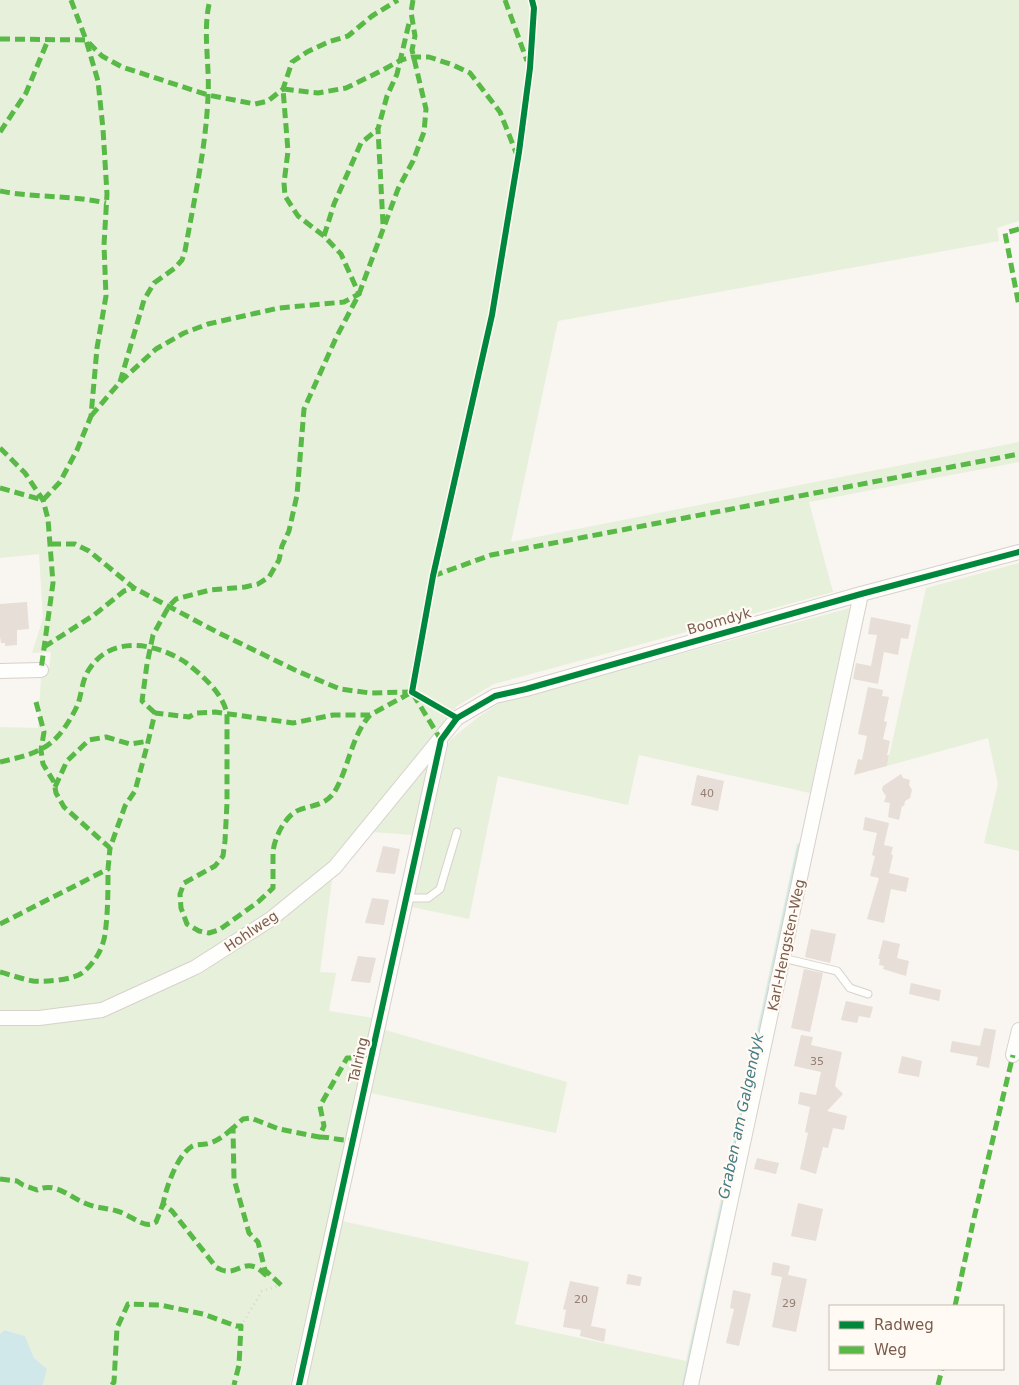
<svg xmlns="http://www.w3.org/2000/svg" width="1019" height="1385" viewBox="0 0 1019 1385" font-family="'DejaVu Sans',sans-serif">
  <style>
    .green { fill: #e7f0db }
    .water { fill: #d0e8ea }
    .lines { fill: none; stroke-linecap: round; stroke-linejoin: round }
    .stream { stroke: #d0e8ea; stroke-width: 4 }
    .building { fill: #e6ded7 }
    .lane-casing { stroke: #d7d1cb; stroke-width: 9 }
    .street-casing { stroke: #d7d1cb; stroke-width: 16 }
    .path { stroke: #dcd5d0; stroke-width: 2.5; stroke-dasharray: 1 4; stroke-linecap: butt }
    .lane { stroke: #fefefd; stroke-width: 7 }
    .street { stroke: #fefefd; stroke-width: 14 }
    .quiet { stroke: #58b947; stroke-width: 5; stroke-dasharray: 10 5; stroke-linecap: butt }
    .cycleway-casing { stroke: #fffaf3; stroke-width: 9 }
    .cycleway { stroke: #00873e; stroke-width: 6 }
    .labels { text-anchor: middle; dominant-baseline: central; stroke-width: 4.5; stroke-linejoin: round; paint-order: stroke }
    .number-label { font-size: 11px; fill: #977e72 }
    .street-label { font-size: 14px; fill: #7a5c4d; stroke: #fffaf3 }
    .water-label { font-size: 15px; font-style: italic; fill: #437c86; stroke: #fffaf3 }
  </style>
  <rect width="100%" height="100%" fill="#f9f5f0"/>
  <!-- green -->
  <g class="green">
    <path d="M0,0H1019V221L997,228L999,241L558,321L511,542L1019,442V462L809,502L833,592L494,684L457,706L357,832L321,871L252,927L155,981L99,1005L38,1011H0V727L38,728L41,678L49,670L51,652L32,653L43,618L39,554L0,558Z"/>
    <path d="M1019,563V851L984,843L998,784L988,738L887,766L926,588Z"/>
    <path d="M850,608L810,793L639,755L628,805L498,776L469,919L412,907L449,741L477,718L499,703Z"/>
    <path d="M430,759L413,835L372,832Z"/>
    <path d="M797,843L803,844L687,1385H306L342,1221L529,1262L515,1324L686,1361Z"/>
    <path d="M332,880L320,972L336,973L329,1011L374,1018L290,1385H43L47,1369L34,1358L25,1336L4,1330L0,1334V1024L93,1018L201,974Z"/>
    <path d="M385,1030L567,1082L556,1133L371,1093Z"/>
  </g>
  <!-- water -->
  <path class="water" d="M4,1330L25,1336L34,1358L47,1369L43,1385H0V1334Z"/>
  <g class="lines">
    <!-- stream -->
    <path class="stream" d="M684,1385L799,847"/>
  </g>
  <!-- building -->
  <g class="building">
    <path d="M27,602L29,629L17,630V645L5,646V643H1L0,636V604Z"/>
    <path d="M871,617L911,625L908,639L901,638L898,655L884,652L878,684L853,679L856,663L871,666L877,635L868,634Z"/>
    <path d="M868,687L883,690L882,696L889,697L884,721L887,722L883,739L890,741L887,755H889L887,766L854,775L858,759L862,760L867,736L858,734Z"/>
    <path d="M901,774L903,778L910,780L909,785L912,790L910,798L905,801L904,806H902L899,820L888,817L890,803L884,802L886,796L882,790L883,786Z"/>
    <path d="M697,775L724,781L718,811L691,805Z"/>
    <path d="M865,817L889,823L884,845L893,847L891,854L893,855L889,873L909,878L906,892L891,889L884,923L867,919L879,878L870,876L875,856L872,855L877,833L863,830Z"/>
    <path d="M383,846L400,849L395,874L376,872Z"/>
    <path d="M372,898L389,900L384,925L365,923Z"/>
    <path d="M811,929L836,934L830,963L805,957Z"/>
    <path d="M883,940L900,944L897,958L909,961L906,976L883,969L884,966L879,965L880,959H878Z"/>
    <path d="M358,956L376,958L370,983L351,981Z"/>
    <path d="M804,969L823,973L810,1032L791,1028Z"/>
    <path d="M911,983L941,990L939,1001L909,994Z"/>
    <path d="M846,1001L873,1007L870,1018L859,1016L857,1023L841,1020Z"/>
    <path d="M984,1028L996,1030L989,1068L976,1065L978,1057L950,1052L952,1041L980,1046Z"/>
    <path d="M801,1035L813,1037L811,1045L842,1052L835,1086L843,1094L827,1111L847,1116L844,1130L833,1128L828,1148L823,1147L816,1174L800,1169L808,1133L805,1132L810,1107L798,1104L800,1092L816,1095L821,1072L794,1066Z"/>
    <path d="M902,1056L922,1061L919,1077L898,1073Z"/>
    <path d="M757,1158L779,1163L776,1174L754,1169Z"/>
    <path d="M798,1203L823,1209L816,1241L791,1236Z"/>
    <path d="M773,1262L790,1266L788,1275L807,1279L796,1332L772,1327L782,1277L771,1275Z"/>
    <path d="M628,1274L642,1277L640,1286L626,1284Z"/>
    <path d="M570,1281L599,1287L591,1326L606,1329L604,1342L580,1336L581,1330L563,1327L566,1310L563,1309Z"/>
    <path d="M733,1290L751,1294L739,1346L726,1343L734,1309L730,1308Z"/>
  </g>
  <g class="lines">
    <!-- lane casing -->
    <g class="lane-casing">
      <g id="lane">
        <path d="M406,898H428L440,889L457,832"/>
        <path d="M783,958L837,971L850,988L868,994"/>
      </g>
    </g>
    <!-- street casing -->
    <g class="street-casing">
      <g id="street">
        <path d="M0,671L41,670"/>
        <path d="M0,1018H39L102,1010L196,967L271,919L335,867L457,718L495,696L526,689L861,594L1019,552"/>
        <path d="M1013,1055L1019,1030"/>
        <path d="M299,1385L440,744"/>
        <path d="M691,1385L861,594"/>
      </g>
    </g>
    <!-- path -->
    <path class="path" d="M241,1326L262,1291L281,1285"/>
    <!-- lane -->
    <use href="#lane" class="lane"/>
    <!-- street -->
    <use href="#street" class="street"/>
    <!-- quiet -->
    <g class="quiet">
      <path d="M505,0L527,61"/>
      <path d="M0,39L86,40L102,56L122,67L208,95L255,104L268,101L283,89L292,62L307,52L328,42L348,36L372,16L398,0"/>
      <path d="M0,132L26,93L48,40"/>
      <path d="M0,191C35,198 71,195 106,203"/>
      <path d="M383,224L378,129L387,96L397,74L410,19"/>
      <path d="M1019,229L1005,233L1019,306"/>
      <path d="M324,236L334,204L361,143L378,129"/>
      <path d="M120,382L144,300L154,283L175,268L182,260L185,251C194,200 206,148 208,96C210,64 202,31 210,0"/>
      <path d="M91,416L120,382L156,349L184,333L208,324L279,308L344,302L359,294L341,254L324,236L298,216L285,196L284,183L288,151L283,89L318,93L346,88L383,70L401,60L413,57H429L453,65L470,73L500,112L517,155"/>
      <path d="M0,448L25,473L43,500L48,519L53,583L41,670"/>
      <path d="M0,488L43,500"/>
      <path d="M43,500L60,482L77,450L91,416L97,348L106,296L104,245L107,194L103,129L98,81L86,40L71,0"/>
      <path d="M51,544H75L89,551L134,588L217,632L297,671L340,689L370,693L410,692"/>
      <path d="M433,576L491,555L1019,454"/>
      <path d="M44,647L94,615L124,591L134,588"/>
      <path d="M413,694L441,740"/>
      <path d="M36,702L44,732L41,750L43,764L54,782L56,793L64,807L110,848L125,806L135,791L147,746L155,713L189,717L196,713L215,712L293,723L333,715H370L412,692"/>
      <path d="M155,713L142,701L147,664L153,635L169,606L176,599L210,590L245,587L258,584L269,577L279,560L282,546L289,531L297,495L304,409L336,338L359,294L398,189L413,161L424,132L426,109L412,50L415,36L411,12L413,0"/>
      <path d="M0,762C21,757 43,753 58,736C66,727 73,715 78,704C82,692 82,679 90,668C112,635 156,643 185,662C201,674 223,693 227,714V803L225,841L223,856L215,866L184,883L180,894L181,908L187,924L199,931L209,933L219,930L258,902L273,888C273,877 273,865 273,854C273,840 285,815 299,810C312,805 327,805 335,791C349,767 351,737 370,715"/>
      <path d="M55,787L67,761L89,740L106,737L130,744L149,741"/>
      <path d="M0,924L108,869L110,848"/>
      <path d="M0,972C11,975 22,979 33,981C45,982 73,980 82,973C94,964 103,949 105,934C108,913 108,891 108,869"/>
      <path d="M233,1128C225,1135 217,1142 206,1144C201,1145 195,1144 191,1147C177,1156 166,1188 163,1204L172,1211L216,1267C234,1279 240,1261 255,1267C260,1269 264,1274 269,1277"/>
      <path d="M319,1137C332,1137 339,1141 353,1140"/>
      <path d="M0,1179L17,1181L23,1185L37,1190C56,1181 70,1198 87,1204C97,1208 107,1208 117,1211C127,1214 136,1221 145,1224C150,1225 152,1224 156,1222L163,1204"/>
      <path d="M281,1285L265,1270L258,1242L249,1233L234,1179L233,1128L243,1119L251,1118L279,1129L319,1137L324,1126L320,1106L347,1058H358L372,1053"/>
      <path d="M955,1306L974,1218L1013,1055"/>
      <path d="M112,1385L114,1382L117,1328L128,1304L160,1305L203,1314L236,1326H241L239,1365L234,1385"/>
      <path d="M938,1385L942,1369"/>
    </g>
    <!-- cycleway casing -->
    <g class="cycleway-casing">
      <g id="cycleway">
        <path d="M457,718L412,692L433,576L492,315L519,152L530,68L534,8L532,0"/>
        <path d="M299,1385L441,740L457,718L495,696L526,689L861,594L1019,552"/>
      </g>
    </g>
    <!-- cycleway -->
    <use href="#cycleway" class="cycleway"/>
  </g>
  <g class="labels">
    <!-- number labels -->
    <g class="number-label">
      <text x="707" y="793">40</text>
      <text x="817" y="1061">35</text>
      <text x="581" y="1299">20</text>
      <text x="789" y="1303">29</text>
    </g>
    <!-- street labels -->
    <g class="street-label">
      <text transform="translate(719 621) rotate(-16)">Boomdyk</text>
      <text transform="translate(251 931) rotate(-34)">Hohlweg</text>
      <text transform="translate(786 945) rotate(-78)">Karl-Hengsten-Weg</text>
      <text transform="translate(358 1060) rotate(-77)">Talring</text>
    </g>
    <!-- water labels -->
    <g class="water-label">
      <text transform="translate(741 1116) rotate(-78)">Graben am Galgendyk</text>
    </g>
  </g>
  <!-- legend -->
  <rect x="829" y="1305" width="175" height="65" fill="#fffaf3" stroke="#cabbb1"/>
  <rect x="839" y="1321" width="25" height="8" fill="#00873e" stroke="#cabbb1"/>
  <text x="874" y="1330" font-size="15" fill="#7a5c4d">Radweg</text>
  <rect x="839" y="1346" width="25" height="8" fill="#58b947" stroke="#cabbb1"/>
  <text x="874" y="1355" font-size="15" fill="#7a5c4d">Weg</text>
</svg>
